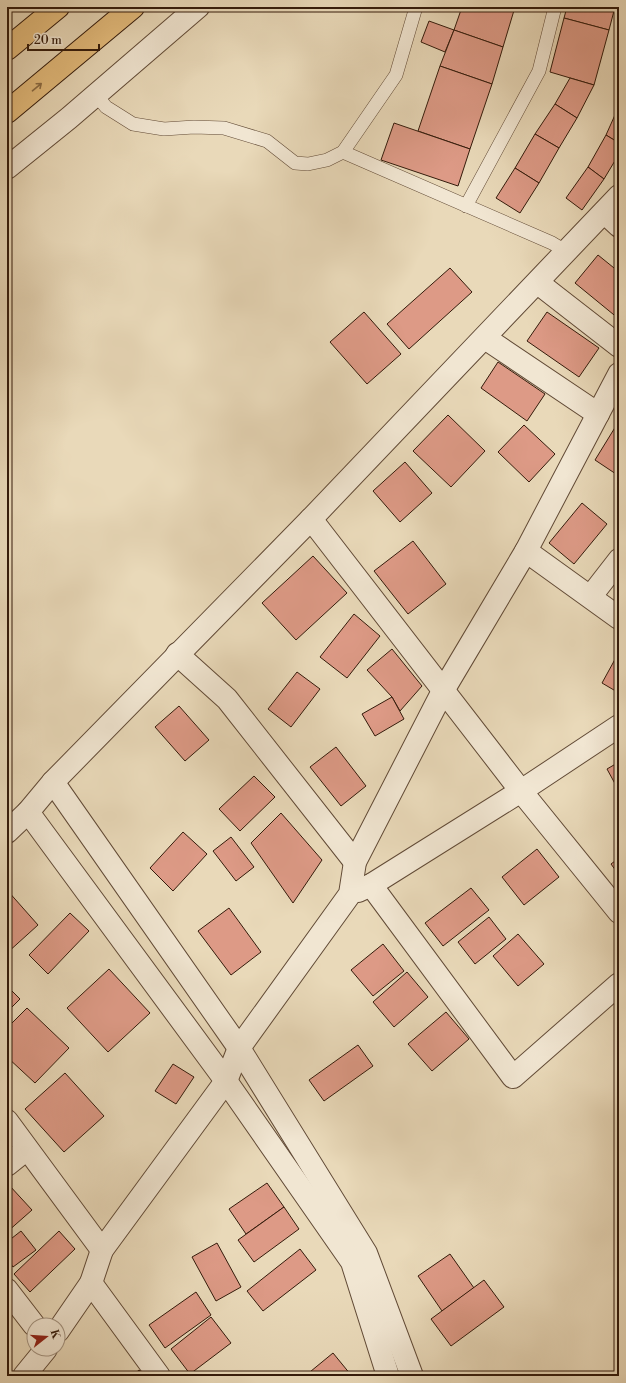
<svg xmlns="http://www.w3.org/2000/svg" width="626" height="1383" viewBox="0 0 626 1383" font-family="'Libre Bodoni',serif">
  <style>
    .building { fill: #dd9a86; stroke: #341b0b }
    .lines { fill: none; stroke-linecap: round; stroke-linejoin: round }
    .service-casing { stroke: #614a36; stroke-width: 14 }
    .minor-casing { stroke: #614a36; stroke-width: 24 }
    .trunk-casing { stroke: #341b0b; stroke-width: 24 }
    .service { stroke: #f1e6d2; stroke-width: 13 }
    .minor { stroke: #f1e6d2; stroke-width: 22 }
    .trunk { stroke: #e4bc7c; stroke-width: 22 }
    .oneway { stroke: #8c6c44 }
  </style>
  <rect width="100%" height="100%" fill="#e9d9b9"/>
  <filter id="stains"><feTurbulence type="fractalNoise" baseFrequency=".005" numOctaves="4"/><feColorMatrix values="0 0 0 0 .2 0 0 0 0 .09 0 0 0 0 .02 0 0 0 .5 -.17"/></filter>
  <radialGradient id="worn" r=".72"><stop offset=".6" stop-color="#630" stop-opacity="0"/><stop offset="1" stop-color="#630" stop-opacity=".3"/></radialGradient>
  <!-- building -->
  <g class="building">
    <path d="M462,7H515L503,47L454,30Z"/>
    <path d="M567,7H615L609,30L564,18Z"/>
    <path d="M564,18L609,30L594,85L550,72Z"/>
    <path d="M429,21L454,30L445,52L421,42Z"/>
    <path d="M454,30L503,47L492,84L440,66Z"/>
    <path d="M440,66L492,84L470,149L418,131Z"/>
    <path d="M570,78L594,85L577,118L555,104Z"/>
    <path d="M555,104L577,118L559,148L535,134Z"/>
    <path d="M619,106V143L606,135Z"/>
    <path d="M394,123L470,149L458,186L381,160Z"/>
    <path d="M535,134L559,148L539,183L515,168Z"/>
    <path d="M606,135L619,143V154L604,179L588,167Z"/>
    <path d="M588,167L604,179L582,210L566,198Z"/>
    <path d="M515,168L539,183L520,213L496,198Z"/>
    <path d="M598,255L619,272V319L575,283Z"/>
    <path d="M450,268L472,292L409,349L387,324Z"/>
    <path d="M364,312L401,354L367,384L330,342Z"/>
    <path d="M547,312L599,348L579,377L527,341Z"/>
    <path d="M498,362L545,394L527,421L481,388Z"/>
    <path d="M448,415L485,451L451,487L413,451Z"/>
    <path d="M619,421V476L595,460Z"/>
    <path d="M524,425L555,454L529,482L498,452Z"/>
    <path d="M405,462L432,493L400,522L373,491Z"/>
    <path d="M582,503L607,524L574,564L549,543Z"/>
    <path d="M413,541L446,584L408,614L374,571Z"/>
    <path d="M313,556L347,593L296,640L262,603Z"/>
    <path d="M354,614L380,636L347,678L320,657Z"/>
    <path d="M392,649L422,686L400,711L392,697L367,670Z"/>
    <path d="M619,652V693L602,683Z"/>
    <path d="M297,672L320,689L291,727L268,709Z"/>
    <path d="M392,697L404,719L375,736L362,714Z"/>
    <path d="M179,706L209,740L185,761L155,727Z"/>
    <path d="M336,747L366,786L341,806L310,767Z"/>
    <path d="M619,762V791L607,769Z"/>
    <path d="M254,776L275,797L240,831L219,809Z"/>
    <path d="M281,813L322,860L293,903L251,843Z"/>
    <path d="M183,832L207,854L173,891L150,868Z"/>
    <path d="M231,837L254,867L236,881L213,851Z"/>
    <path d="M537,849L559,877L524,905L502,877Z"/>
    <path d="M619,858V875L611,864Z"/>
    <path d="M471,888L489,910L443,946L425,923Z"/>
    <path d="M7,890L38,925L7,953Z"/>
    <path d="M229,908L261,952L231,975L198,931Z"/>
    <path d="M70,913L89,931L48,974L29,955Z"/>
    <path d="M489,917L506,939L475,964L458,942Z"/>
    <path d="M518,934L544,964L518,986L493,956Z"/>
    <path d="M383,944L404,971L373,996L351,970Z"/>
    <path d="M109,969L150,1013L108,1052L67,1008Z"/>
    <path d="M407,972L428,997L394,1027L373,1002Z"/>
    <path d="M7,986L20,999L7,1012Z"/>
    <path d="M27,1008L69,1048L35,1083L7,1057V1028Z"/>
    <path d="M446,1012L469,1039L432,1071L408,1044Z"/>
    <path d="M358,1045L373,1066L324,1101L309,1080Z"/>
    <path d="M173,1064L194,1077L176,1104L155,1091Z"/>
    <path d="M65,1073L104,1116L64,1152L25,1109Z"/>
    <path d="M267,1183L284,1207L246,1234L229,1209Z"/>
    <path d="M9,1185L32,1210L7,1232V1187Z"/>
    <path d="M284,1207L299,1229L254,1262L238,1240Z"/>
    <path d="M21,1231L36,1250L13,1267L7,1259V1242Z"/>
    <path d="M59,1231L75,1249L30,1292L14,1274Z"/>
    <path d="M217,1243L241,1287L216,1301L192,1257Z"/>
    <path d="M300,1249L316,1270L263,1311L247,1291Z"/>
    <path d="M450,1254L474,1288L442,1311L418,1276Z"/>
    <path d="M484,1280L504,1307L451,1346L431,1319Z"/>
    <path d="M196,1292L211,1315L165,1348L149,1325Z"/>
    <path d="M211,1317L231,1343L190,1374L171,1349Z"/>
    <path d="M333,1353L351,1375L305,1376Z"/>
    <path d="M139,1370L144,1376H132Z"/>
  </g>
  <g class="lines">
    <!-- service casing -->
    <g class="service-casing">
      <g id="service">
        <path d="M96,95L106,107L133,124L164,129L194,127L224,128L267,141L295,163L308,164L327,160L343,152L396,75L416,7"/>
        <path d="M343,152L552,243L567,252"/>
        <path d="M466,206L539,71L555,7"/>
      </g>
    </g>
    <!-- minor casing -->
    <g class="minor-casing">
      <g id="minor">
        <path d="M7,168L69,118L198,7"/>
        <path d="M605,213L619,226"/>
        <path d="M538,283L619,346"/>
        <path d="M485,338L598,414"/>
        <path d="M311,519L521,791L619,912"/>
        <path d="M526,551L619,618"/>
        <path d="M591,596L619,560"/>
        <path d="M177,654L227,699L355,862"/>
        <path d="M53,782L239,1048L366,1253L412,1376"/>
        <path d="M28,812L226,1081L352,1262L388,1376"/>
        <path d="M7,832L28,812L53,782L311,519L619,196"/>
        <path d="M371,885L513,1077L619,984"/>
        <path d="M358,891L371,885L521,791L619,726"/>
        <path d="M7,1121L102,1250"/>
        <path d="M7,1165L27,1149"/>
        <path d="M91,1283L159,1376"/>
        <path d="M7,1290L34,1325"/>
        <path d="M58,1331L91,1283L102,1250L226,1081L239,1048L350,894L355,862L444,689L526,551L619,374"/>
        <path d="M24,1376L46,1349"/>
      </g>
    </g>
    <!-- trunk casing -->
    <g class="trunk-casing">
      <g id="trunk">
        <path d="M7,49L58,7"/>
        <path d="M7,112L133,7"/>
      </g>
    </g>
    <!-- service -->
    <use href="#service" class="service"/>
    <!-- minor -->
    <use href="#minor" class="minor"/>
    <!-- trunk -->
    <use href="#trunk" class="trunk"/>
  </g>
  <!-- one-way arrows -->
  <defs><path id="oneway-shaft" d="M-6 0H5M1.5-3L5.5 0L1.5 3" fill="none" stroke-width="1.6" stroke-linecap="round" stroke-linejoin="round"/></defs>
  <use class="oneway" href="#oneway-shaft" transform="translate(37 87) rotate(-40)"/>
  <!-- margin -->
  <rect width="626" height="1383" fill="none" stroke="#e9d9b9" stroke-width="24"/>
  <rect x="8" y="8" width="610" height="1367" fill="none" stroke="#341b0b" stroke-width="2"/>
  <rect x="12" y="12" width="602" height="1359" fill="none" stroke="#341b0b"/>
  <!-- north arrow -->
  <g transform="translate(46 1337) rotate(73)"><circle r="19" fill="#f1e6d2" stroke="#a59582"/>
  <path d="M0-3L7 15L0 10L-7 15Z" fill="#8f2418"/>
  <text y="-6" font-size="11" font-weight="bold" text-anchor="middle" fill="#341b0b">K</text>
  </g>
  <!-- scale -->
  <path d="M28 44v6h71v-6" fill="none" stroke="#341b0b" stroke-width="2"/>
  <text x="34" y="44" font-size="12" fill="#341b0b" stroke="#f1e6d2" stroke-width="3" paint-order="stroke">20 m</text>
  <rect width="100%" height="100%" filter="url(#stains)"/>
  <rect width="100%" height="100%" fill="url(#worn)"/>
</svg>
